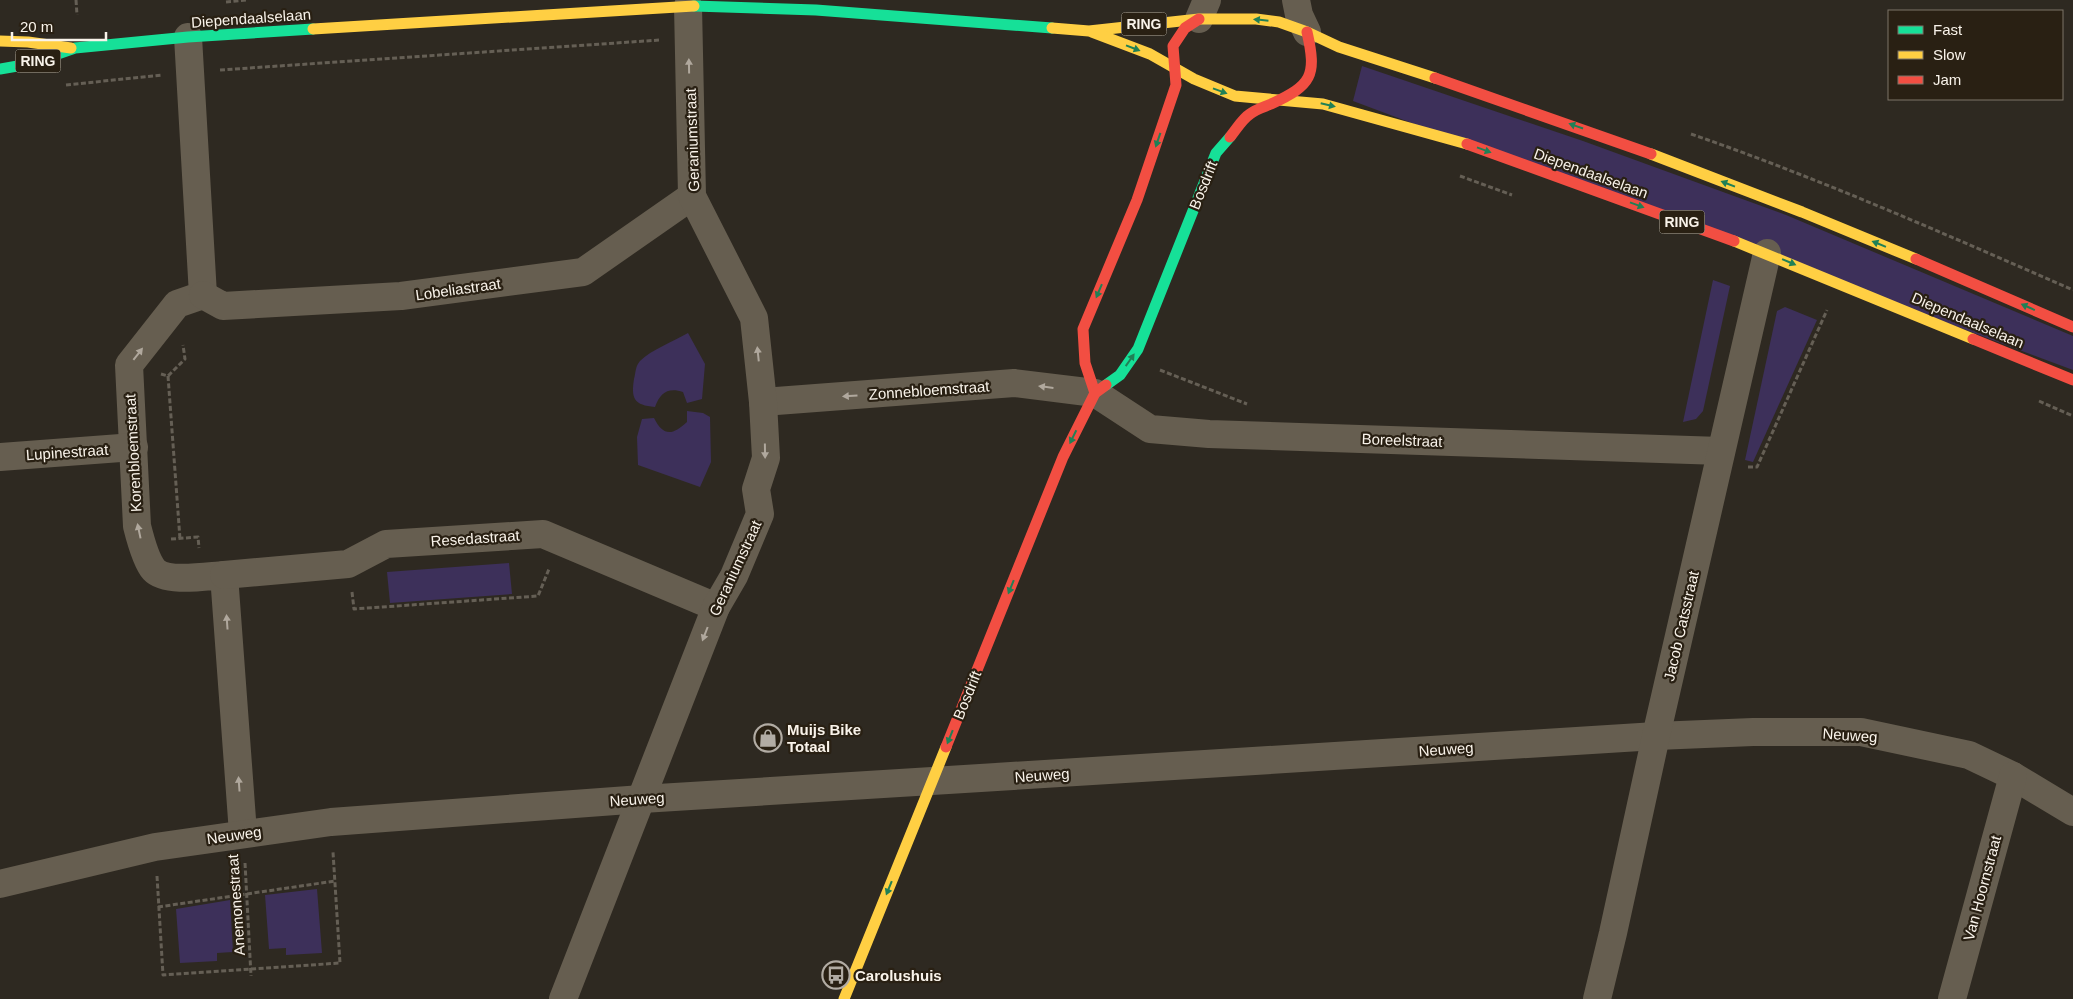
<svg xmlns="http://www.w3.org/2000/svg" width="2073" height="999" viewBox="0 0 2073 999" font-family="Helvetica,sans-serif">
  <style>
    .green { fill: #3d305a }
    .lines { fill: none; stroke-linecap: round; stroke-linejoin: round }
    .path { stroke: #655f55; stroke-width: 3; stroke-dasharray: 5 2.5; stroke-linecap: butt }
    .street { stroke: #665e50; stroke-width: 28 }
    .fast { stroke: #16e098; stroke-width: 11 }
    .slow { stroke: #ffcf43; stroke-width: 11 }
    .jam { stroke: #f24e42; stroke-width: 11 }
    .oneway { fill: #208056 }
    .oneway2 { fill: #b0a89d }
    .labels { text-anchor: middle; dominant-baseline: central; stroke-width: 4.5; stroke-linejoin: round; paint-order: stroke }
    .shield { fill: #292013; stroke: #bbb4aa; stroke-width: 1 }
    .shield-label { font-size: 14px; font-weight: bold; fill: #f9f3ea }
    .street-label { font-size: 15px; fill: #f9f3ea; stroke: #292013 }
    .poi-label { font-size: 15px; font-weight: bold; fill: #f9f3ea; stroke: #292013; text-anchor: start }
  </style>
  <rect width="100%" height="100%" fill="#2e2921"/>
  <!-- green -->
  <g class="green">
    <path d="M1362,66L1583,141L1786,215L2073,336V370L1353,101Z"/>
    <path d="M1713,280L1730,286L1703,411L1696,419L1683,422Z"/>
    <path d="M1785,307L1817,320L1753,462L1745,460L1777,311Z"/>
    <path d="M688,333L705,364L702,399L687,403L683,392C668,387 660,393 655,407C634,405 631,399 634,379C636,372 635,367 640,361C651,350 674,341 688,333Z"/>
    <path d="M687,411L703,413L710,417L711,462L700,487L638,465L637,437L642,419L654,418C663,436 672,436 687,422Z"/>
    <path d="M509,563L512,594L390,603L387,572Z"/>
    <path d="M317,889L322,953L286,955V948L269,949L265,895Z"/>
    <path d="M230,900L233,952L217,953V961L180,963L176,909Z"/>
  </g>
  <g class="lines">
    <!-- path -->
    <g class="path">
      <path d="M76,0L77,15"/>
      <path d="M226,2L247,0"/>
      <path d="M220,70L660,40"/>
      <path d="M66,85L162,75"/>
      <path d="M1691,134C1821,179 1947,235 2073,290"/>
      <path d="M1460,176L1512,195"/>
      <path d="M1160,370L1247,404"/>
      <path d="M161,374L168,376L185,359L183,345"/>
      <path d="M168,376L180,539"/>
      <path d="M2039,401L2073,416"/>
      <path d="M1748,467H1757L1827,310"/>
      <path d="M171,539L198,537L199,548"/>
      <path d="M352,592L354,609L538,596L549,569"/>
      <path d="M245,863L251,976"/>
      <path d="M157,876L163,975L340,963L333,852"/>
      <path d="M158,907L335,881"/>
    </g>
    <!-- street -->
    <g class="street">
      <path d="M1296,0L1299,15L1307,32"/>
      <path d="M1199,19L1207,0"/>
      <path d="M188,37L203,295L177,304L129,365L137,526C140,538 146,561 154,570C166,583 207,576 224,575L243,833"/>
      <path d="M203,295L223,306L401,296L583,272L692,196"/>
      <path d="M763,402L1014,383L1095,393L1150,429L1209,434L1721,451"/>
      <path d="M0,457L134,447"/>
      <path d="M224,575L348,564L386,544L543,534L716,607"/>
      <path d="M0,884L155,847L331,822L642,799L1656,736L1753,732H1861L1969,755L2013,776L2073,812"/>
      <path d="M563,999L716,607L734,576L760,514L756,489L766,458L763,402L754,318L692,196L688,6"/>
      <path d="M1597,999L1613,933L1656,736L1767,253"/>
      <path d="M1952,999L2013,776"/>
    </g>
    <!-- fast -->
    <g class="fast">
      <path d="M694,6L816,10L1052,28"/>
      <path d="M0,69L29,64L75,48L188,37L313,29"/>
      <path d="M1106,385L1120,375L1138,349L1216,153L1230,137"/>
    </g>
    <!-- slow -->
    <g class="slow">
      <path d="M1052,28L1089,31L1199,19H1256L1279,22L1307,32L1339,47L1435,78"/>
      <path d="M313,29L694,6"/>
      <path d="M1092,32L1150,54L1194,79L1235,96L1323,104L1467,144"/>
      <path d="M0,41L28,42L71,48"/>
      <path d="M1651,154L1802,212L1916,259"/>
      <path d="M1734,241L1973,339"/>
      <path d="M844,999L946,747"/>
    </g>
    <!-- jam -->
    <g class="jam">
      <path d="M1435,78L1651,154"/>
      <path d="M1230,137C1236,130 1242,119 1250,114C1256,109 1264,107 1271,104C1312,85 1317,76 1307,32"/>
      <path d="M1467,144L1734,241"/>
      <path d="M1916,259L2073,327"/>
      <path d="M1973,339L2073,380"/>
      <path d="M1095,393L1085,363L1083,329L1137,200L1176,85L1173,46L1185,28L1199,19"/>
      <path d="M946,747L1063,457L1095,393L1106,385"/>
    </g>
  </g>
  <!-- one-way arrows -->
  <defs><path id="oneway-solid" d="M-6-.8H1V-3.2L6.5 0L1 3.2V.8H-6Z" transform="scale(1.25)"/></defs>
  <g class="oneway">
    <use href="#oneway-solid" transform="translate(1261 20) rotate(-174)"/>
    <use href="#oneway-solid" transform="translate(1133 48) rotate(21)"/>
    <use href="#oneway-solid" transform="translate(1220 91) rotate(20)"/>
    <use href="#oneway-solid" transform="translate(1328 105) rotate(13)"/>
    <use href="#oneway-solid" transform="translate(1576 126) rotate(-161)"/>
    <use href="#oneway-solid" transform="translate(1158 140) rotate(109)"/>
    <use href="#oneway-solid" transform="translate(1484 150) rotate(20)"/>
    <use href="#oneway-solid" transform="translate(1728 184) rotate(-159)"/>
    <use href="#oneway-solid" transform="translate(1637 205) rotate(20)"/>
    <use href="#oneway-solid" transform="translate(1879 244) rotate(-158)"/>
    <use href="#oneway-solid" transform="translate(1789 262) rotate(23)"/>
    <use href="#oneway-solid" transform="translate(1099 291) rotate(113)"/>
    <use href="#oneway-solid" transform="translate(2028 307) rotate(-156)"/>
    <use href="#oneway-solid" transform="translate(1130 360) rotate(-55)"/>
    <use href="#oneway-solid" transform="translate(1073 437) rotate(116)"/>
    <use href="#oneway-solid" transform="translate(1011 587) rotate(112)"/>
    <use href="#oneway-solid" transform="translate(950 737) rotate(112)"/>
    <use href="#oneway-solid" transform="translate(889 888) rotate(112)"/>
  </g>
  <g class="oneway2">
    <use href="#oneway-solid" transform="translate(689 66) rotate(-91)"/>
    <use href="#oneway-solid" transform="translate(138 354) rotate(-52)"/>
    <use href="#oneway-solid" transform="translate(758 354) rotate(-96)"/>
    <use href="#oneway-solid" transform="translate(1046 387) rotate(-173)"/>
    <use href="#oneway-solid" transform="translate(850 396) rotate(176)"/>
    <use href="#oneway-solid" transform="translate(765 451) rotate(89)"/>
    <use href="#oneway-solid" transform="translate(139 531) rotate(-102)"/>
    <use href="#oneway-solid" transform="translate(227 622) rotate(-94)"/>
    <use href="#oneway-solid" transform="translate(705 634) rotate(111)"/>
    <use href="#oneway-solid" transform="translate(239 784) rotate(-94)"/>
  </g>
  <!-- icons -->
  <defs>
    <g id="shop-ring" transform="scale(1.4375)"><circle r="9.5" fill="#292013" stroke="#b2aca4" stroke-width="1.5"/><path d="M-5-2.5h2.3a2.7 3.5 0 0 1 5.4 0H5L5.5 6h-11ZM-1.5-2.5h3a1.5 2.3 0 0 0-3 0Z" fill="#b2aca4"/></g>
    <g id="bus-ring" transform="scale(1.4375)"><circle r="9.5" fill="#292013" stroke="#b2aca4" stroke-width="1.5"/><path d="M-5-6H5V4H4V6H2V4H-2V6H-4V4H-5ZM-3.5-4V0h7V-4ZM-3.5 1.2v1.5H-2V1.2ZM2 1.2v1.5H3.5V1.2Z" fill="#b2aca4"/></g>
  </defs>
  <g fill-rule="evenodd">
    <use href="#shop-ring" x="768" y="738"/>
    <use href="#bus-ring" x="836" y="975"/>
  </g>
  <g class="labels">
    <!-- shield labels -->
    <g class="shield">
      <rect x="1121.5" y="12.5" width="45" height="23" rx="4"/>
      <rect x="15.5" y="49.5" width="45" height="23" rx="4"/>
      <rect x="1659.5" y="210.5" width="45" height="23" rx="4"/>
    </g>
    <g class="shield-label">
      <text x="1144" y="24">RING</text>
      <text x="38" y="61">RING</text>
      <text x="1682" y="222">RING</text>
    </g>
    <!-- street labels -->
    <g class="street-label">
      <text transform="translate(251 18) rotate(-4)">Diependaalselaan</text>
      <text transform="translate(692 140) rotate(-92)">Geraniumstraat</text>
      <text transform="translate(1591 173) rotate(20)">Diependaalselaan</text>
      <text transform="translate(1203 185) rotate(-68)">Bosdrift</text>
      <text transform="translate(458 289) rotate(-8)">Lobeliastraat</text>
      <text transform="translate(1968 320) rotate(23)">Diependaalselaan</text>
      <text transform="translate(929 390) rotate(-4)">Zonnebloemstraat</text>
      <text transform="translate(1402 440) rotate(2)">Boreelstraat</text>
      <text transform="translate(67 452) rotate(-4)">Lupinestraat</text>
      <text transform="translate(133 453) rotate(-93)">Korenbloemstraat</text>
      <text transform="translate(475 538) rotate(-4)">Resedastraat</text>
      <text transform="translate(735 568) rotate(-65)">Geraniumstraat</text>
      <text transform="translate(1681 626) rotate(-77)">Jacob Catsstraat</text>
      <text transform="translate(967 695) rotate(-68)">Bosdrift</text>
      <text transform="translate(1850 735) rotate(4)">Neuweg</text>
      <text transform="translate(1446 749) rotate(-4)">Neuweg</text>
      <text transform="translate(1042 775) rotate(-4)">Neuweg</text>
      <text transform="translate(637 799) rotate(-4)">Neuweg</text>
      <text transform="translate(234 835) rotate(-8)">Neuweg</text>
      <text transform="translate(1982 888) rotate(-75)">Van Hoornstraat</text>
      <text transform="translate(236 905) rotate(-94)">Anemonestraat</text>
    </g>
    <!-- poi labels -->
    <g class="poi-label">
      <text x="787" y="729">Muijs Bike<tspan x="787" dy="17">Totaal</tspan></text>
      <text x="855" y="975">Carolushuis</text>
    </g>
  </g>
  <!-- legend -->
  <rect x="1888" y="10" width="175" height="90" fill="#292013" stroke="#7c7469"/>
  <rect x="1898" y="26" width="25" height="8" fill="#16e098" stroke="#7c7469"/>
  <text x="1933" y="35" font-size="15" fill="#f9f3ea">Fast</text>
  <rect x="1898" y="51" width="25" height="8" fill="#ffcf43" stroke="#7c7469"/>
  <text x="1933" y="60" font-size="15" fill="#f9f3ea">Slow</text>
  <rect x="1898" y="76" width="25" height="8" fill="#f24e42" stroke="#7c7469"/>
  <text x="1933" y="85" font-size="15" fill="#f9f3ea">Jam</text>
  <!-- scale -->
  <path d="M12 32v8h94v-8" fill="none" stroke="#f9f3ea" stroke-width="2.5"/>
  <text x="20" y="32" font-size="15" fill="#f9f3ea" stroke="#292013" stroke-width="4" paint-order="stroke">20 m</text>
</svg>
